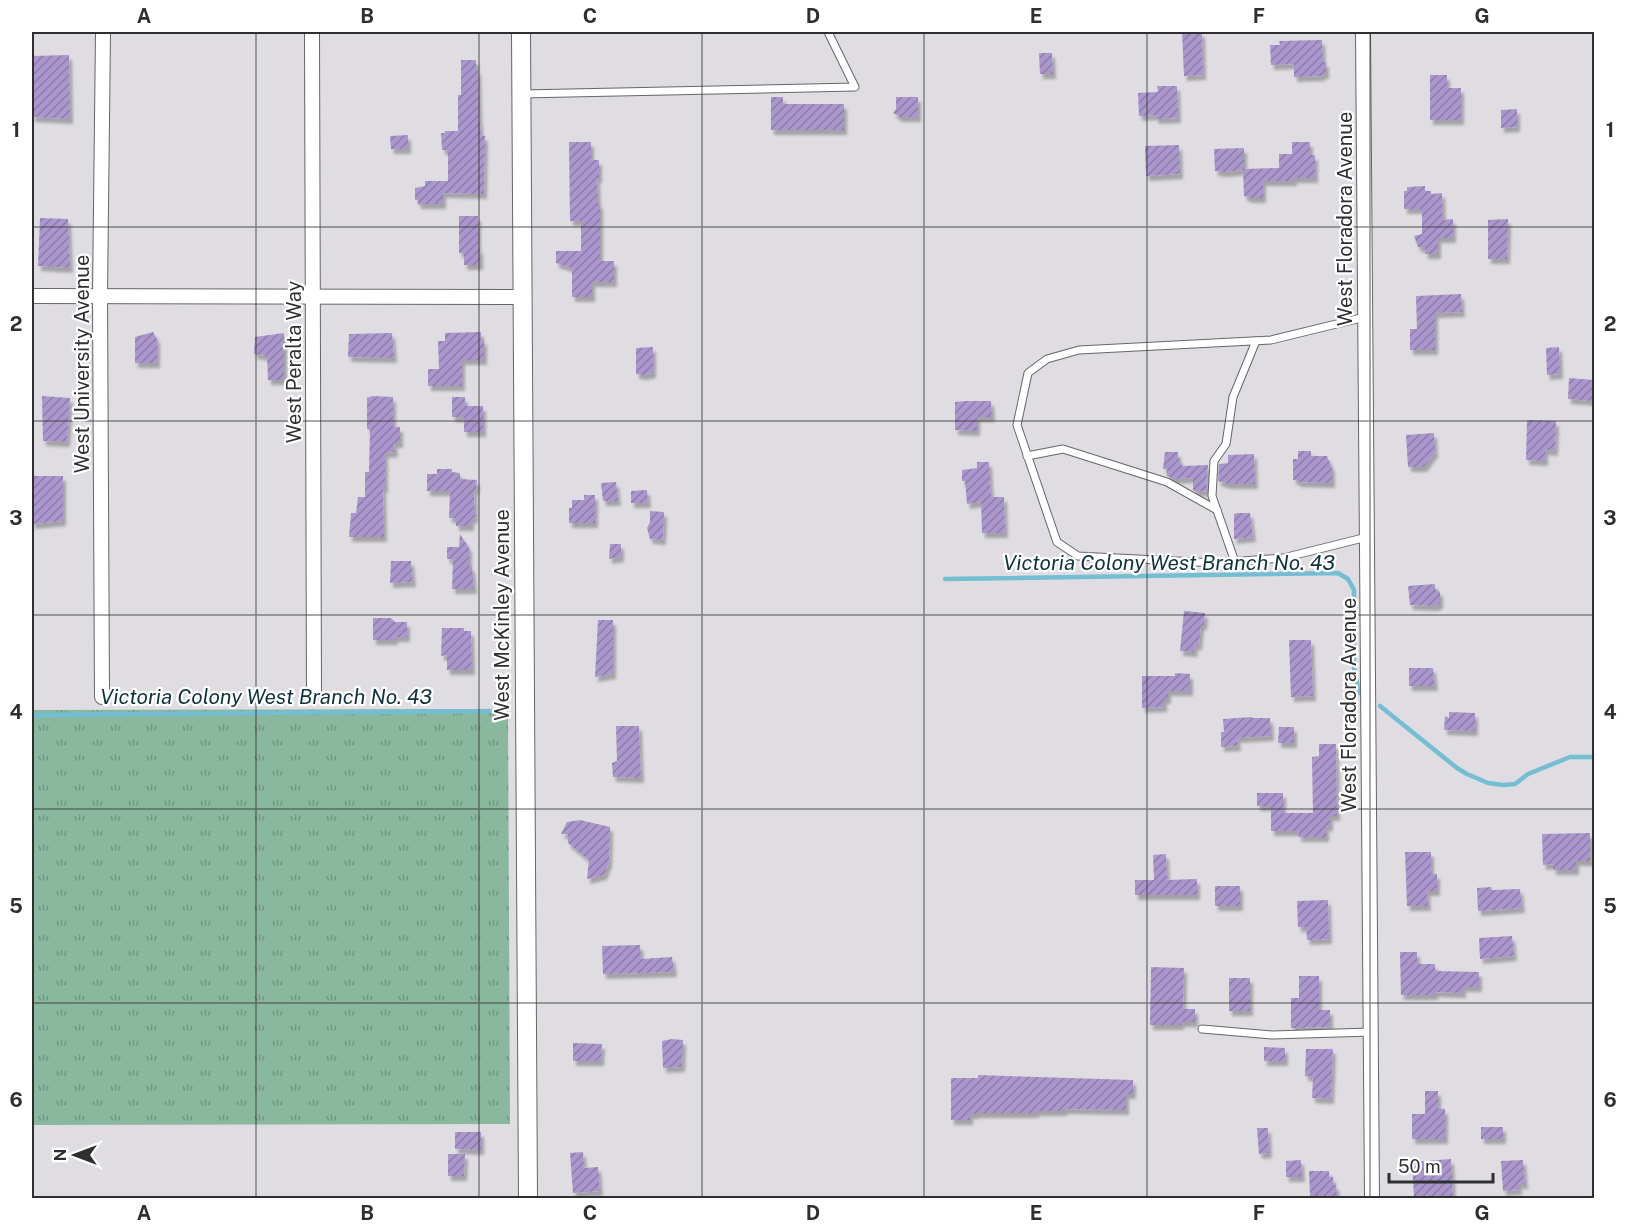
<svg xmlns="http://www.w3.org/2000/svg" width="1626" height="1230" viewBox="0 0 1626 1230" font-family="'Public Sans',sans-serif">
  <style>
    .grass { fill: url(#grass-tufts) }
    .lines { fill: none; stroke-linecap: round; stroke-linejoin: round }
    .stream { stroke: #73bed3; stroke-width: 4.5 }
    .building { fill: url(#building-hatch); filter: url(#shadow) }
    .lane-casing { stroke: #666568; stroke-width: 9 }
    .street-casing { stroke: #666568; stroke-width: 16 }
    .secondary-casing { stroke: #666568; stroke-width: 20 }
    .lane { stroke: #fff; stroke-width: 7 }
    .street { stroke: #fff; stroke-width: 14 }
    .secondary { stroke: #fff; stroke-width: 18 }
    .grid { fill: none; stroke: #2f2f31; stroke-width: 1.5; stroke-opacity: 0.55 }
    .labels { text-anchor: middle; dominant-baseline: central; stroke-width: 4.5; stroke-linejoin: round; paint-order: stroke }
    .street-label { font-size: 20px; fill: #2f2f31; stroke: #fff }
    .water-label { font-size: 21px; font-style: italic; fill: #0e333c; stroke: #fff }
    .neatline { fill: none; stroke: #2f2f31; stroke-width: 2 }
    .grid-label { font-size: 20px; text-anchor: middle; font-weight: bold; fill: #2f2f31 }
  </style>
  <defs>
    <pattern id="grass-tufts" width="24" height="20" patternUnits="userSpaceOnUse" patternTransform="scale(1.5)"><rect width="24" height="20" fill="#8ab89f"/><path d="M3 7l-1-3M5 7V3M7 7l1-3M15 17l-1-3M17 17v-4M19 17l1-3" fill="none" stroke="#719682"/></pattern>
    <pattern id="building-hatch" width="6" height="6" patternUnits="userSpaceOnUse" patternTransform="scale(1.5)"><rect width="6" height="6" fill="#ab97cd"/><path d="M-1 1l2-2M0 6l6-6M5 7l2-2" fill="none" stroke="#8c7ca7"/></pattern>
    <filter id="shadow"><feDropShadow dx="3" dy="5" stdDeviation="1.5" flood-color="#0004"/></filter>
  </defs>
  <rect width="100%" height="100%" fill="#dfdde2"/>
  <!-- grass -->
  <path class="grass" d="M508,709L510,1124L32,1125V710Z"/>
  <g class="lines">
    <!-- stream -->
    <g class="stream">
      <path d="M945,579L1338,573L1348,579L1354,590V668L1359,693"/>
      <path d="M1380,706L1457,768L1467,774L1488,783L1503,785L1515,784L1528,774L1570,757H1594"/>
      <path d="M32,715L501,711"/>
    </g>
  </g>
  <!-- building -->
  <g class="building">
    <path d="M1182,32H1202L1203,75L1184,76Z"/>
    <path d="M1322,40L1323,62H1326V74H1322V76L1294,77V64L1271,65L1270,45H1280L1279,41Z"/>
    <path d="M1039,53H1052L1053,74H1040Z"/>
    <path d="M69,55L70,119L32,117V56Z"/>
    <path d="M461,60H476V70H478L479,115L481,136H485L484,194L443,193V204H418V200H415V188L425,186V181H448V150H442L441,133H445V131H458V95H461Z"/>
    <path d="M1430,75H1447V88H1461V120H1430Z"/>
    <path d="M1157,86H1177L1178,118L1156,119L1155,115L1139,116L1138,93L1158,92Z"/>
    <path d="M771,97H783V104H844V130H771Z"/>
    <path d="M896,97H918V117H900L893,113L896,109Z"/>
    <path d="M1517,109V127L1501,128V110Z"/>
    <path d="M408,135V149H391L390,136Z"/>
    <path d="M569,142H591V160H599V178H597L598,204H600V261H614V282H592V297H572V268L556,263V251H581V221H570Z"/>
    <path d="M1292,142H1310V155H1315V178H1294V181H1263V198H1251L1244,196L1243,170L1226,172L1215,171L1214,149L1244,148V169L1279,168V154H1292Z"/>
    <path d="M1179,145L1180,174L1146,176L1145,146Z"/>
    <path d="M1425,186V191H1431V194L1442,193L1443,220L1453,219V238H1438V254H1425V248L1418,247L1414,236L1422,234V209H1404V191H1407V187Z"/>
    <path d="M459,216H478V249H480V265H464V253H459Z"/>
    <path d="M40,218L68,219L70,268L38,266Z"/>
    <path d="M1508,219L1507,259H1488V220Z"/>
    <path d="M1461,294L1462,312L1435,313V350H1410V329H1417L1416,296Z"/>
    <path d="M153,332L157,339V363H135V337Z"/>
    <path d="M481,332V340H484V360H462V386H428V369H439L438,341H445V333Z"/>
    <path d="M284,333V380H268L267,356L254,354L255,337Z"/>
    <path d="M392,333L394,358L348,357L349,334Z"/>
    <path d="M653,347V373L644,375L636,374V348Z"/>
    <path d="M1559,347L1560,374L1547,375L1546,348Z"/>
    <path d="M1569,378L1594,380L1593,401L1568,399Z"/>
    <path d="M42,396L70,398L67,442L43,441Z"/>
    <path d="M372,396L393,397V427H400V443H394L395,452L385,453V488H383L384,537H349L351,513H356L358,497H365V472H369L370,430L367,429V398Z"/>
    <path d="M452,397H465V406H483V432H464V417H452Z"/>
    <path d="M966,401H991L992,417H977V431L955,430V402Z"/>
    <path d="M1527,420L1556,421L1555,451L1545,450V461L1526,460Z"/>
    <path d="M1434,433L1435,452L1424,467H1408L1406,435Z"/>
    <path d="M1298,451H1311V456H1327L1332,468V483L1297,482V480H1293V459H1298Z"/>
    <path d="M1165,452H1178V456L1182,466L1208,465L1207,478L1206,477L1207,491L1196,492L1193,490V478L1173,479L1167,476V469H1163Z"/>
    <path d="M1254,454L1255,484H1228L1218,481L1219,464L1228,463V455Z"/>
    <path d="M977,462H989L991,497H1004L1005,533H982L981,502L967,504L965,481H962V470L977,468Z"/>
    <path d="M437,469H452V472L460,473V479L477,480L476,490H474L475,518L471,519V526H456V518H449L450,491H427V474H437Z"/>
    <path d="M32,476H63V521L32,524Z"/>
    <path d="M616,482L618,501H603L601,483Z"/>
    <path d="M647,490L648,503H631V491Z"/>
    <path d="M584,495H595V523H569V508H572V500H584Z"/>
    <path d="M650,511L664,512L663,540L650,539L647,528L650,522Z"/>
    <path d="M1238,513H1250L1253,537L1234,539V514Z"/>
    <path d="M460,534L469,548V567H472L474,589H452L453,559H447V547H459Z"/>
    <path d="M610,544H621V557L609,559Z"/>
    <path d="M391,561H411L413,582L390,583Z"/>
    <path d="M1435,584V589L1440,592V604L1435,606L1410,605L1408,586Z"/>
    <path d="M1184,611L1205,613L1204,625H1201L1199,645H1195L1194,652L1180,651Z"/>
    <path d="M373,618H391L395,622H407V637H395V640H373Z"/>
    <path d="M598,620H613V674L595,677Z"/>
    <path d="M442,628H464V631H471L472,670H447V655L441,656Z"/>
    <path d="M1289,640H1311L1313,696L1291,697Z"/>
    <path d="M1409,668H1433L1435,686H1409Z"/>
    <path d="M1175,673L1190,674V691H1168V699H1164V707L1142,708V676H1175Z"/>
    <path d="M1449,712L1475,713V731L1444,730L1445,716L1449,718Z"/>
    <path d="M1252,717V718H1270L1271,736L1237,738L1238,746L1221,747V732H1224L1223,719Z"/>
    <path d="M616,726H639L641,778L613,777L612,763L617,761Z"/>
    <path d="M1279,727H1294V743H1278Z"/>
    <path d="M1319,744H1336L1337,816H1330V827L1326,826V837H1298L1299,831H1271V806H1257V793H1283V813H1313L1312,757L1319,756Z"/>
    <path d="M580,820L610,827L609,862L604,875L587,879L589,860L568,843V834H561L567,822Z"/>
    <path d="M1590,833V861H1576V870H1553V864L1543,865L1542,834Z"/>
    <path d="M1405,852H1431V874H1437V891H1427L1428,906H1407Z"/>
    <path d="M1166,854L1167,880L1197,879V895H1135V880H1154L1153,855Z"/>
    <rect x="1215" y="886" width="25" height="20"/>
    <path d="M1491,887L1492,890L1520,889L1522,908L1478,911L1477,888Z"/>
    <path d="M1328,900L1329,939L1307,940L1306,927H1298L1297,901Z"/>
    <path d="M1512,936L1514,956L1480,959L1479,938Z"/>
    <path d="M640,945L641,959L672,957L674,972L603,974L602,946Z"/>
    <path d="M1400,952H1417V964H1435V971L1479,972V987H1463V993L1435,992V995H1401Z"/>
    <path d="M1151,967L1184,968L1183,1009H1195V1022H1181V1025H1150Z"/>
    <path d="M1299,976H1319V1010H1330V1027L1291,1028V998H1299Z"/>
    <rect x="1229" y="978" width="21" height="33"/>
    <path d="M672,1039L683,1040L682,1067L663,1068L662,1041Z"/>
    <path d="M573,1043L602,1044L601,1061H573Z"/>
    <path d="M1264,1047L1285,1048V1061H1264Z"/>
    <path d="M1306,1049H1333L1331,1099L1312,1098L1313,1077L1305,1076Z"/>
    <path d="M978,1075L1133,1080V1094H1126V1110L1064,1109V1111H1036V1113H976V1114H970V1120H951V1078H978Z"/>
    <path d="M1425,1091H1438V1109H1445V1139H1412V1114H1425Z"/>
    <rect x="1481" y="1127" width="22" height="12"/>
    <path d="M1257,1128H1268L1269,1153L1259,1154Z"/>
    <path d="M455,1132H481V1150L455,1149Z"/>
    <path d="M583,1152L584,1168L598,1167L600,1191L573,1193L570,1153Z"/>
    <path d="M448,1154H465L464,1176H448Z"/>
    <path d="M1451,1159L1453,1198H1414L1412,1162Z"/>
    <path d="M1301,1160L1302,1177H1286V1161Z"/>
    <path d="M1523,1160L1525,1185L1519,1183V1190L1503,1191L1501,1161Z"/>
    <path d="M1309,1171H1329V1177H1333V1185H1336L1337,1196H1310Z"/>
  </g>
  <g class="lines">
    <!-- lane casing -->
    <g class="lane-casing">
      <g id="lane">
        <path d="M521,94L855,87L828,32"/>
        <path d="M1365,317L1271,340L1079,350L1047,359L1028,373L1017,425L1057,542L1078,556L1216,563L1283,558L1367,537"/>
        <path d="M1027,456L1063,449L1167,482L1217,510"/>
        <path d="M1235,562L1212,496L1214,461L1226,444L1233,397L1256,341"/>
        <path d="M1202,1029L1272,1035L1371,1032"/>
      </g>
    </g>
    <!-- street casing -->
    <g class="street-casing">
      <g id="street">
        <path d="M312,32L314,693"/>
        <path d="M1363,32L1372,1198"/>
        <path d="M32,296L522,297"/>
        <path d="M102,697L100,295L103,32"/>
      </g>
    </g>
    <!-- secondary casing -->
    <g class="secondary-casing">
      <path id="secondary" d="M521,32L528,1198"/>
    </g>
    <!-- lane -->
    <use href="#lane" class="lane"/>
    <!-- street -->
    <use href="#street" class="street"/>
    <!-- secondary -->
    <use href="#secondary" class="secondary"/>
  </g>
  <!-- grid -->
  <path class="grid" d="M256,32V1198M479,32V1198M702,32V1198M924,32V1198M1147,32V1198M1370,32V1198M32,227H1594M32,421H1594M32,615H1594M32,809H1594M32,1003H1594"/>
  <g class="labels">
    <!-- street labels -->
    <g class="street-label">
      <text transform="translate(1345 219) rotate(-90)">West Floradora Avenue</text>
      <text transform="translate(294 362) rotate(-90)">West Peralta Way</text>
      <text transform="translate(82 364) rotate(-90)">West University Avenue</text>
      <text transform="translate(502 615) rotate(-90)">West McKinley Avenue</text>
      <text transform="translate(1349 705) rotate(-90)">West Floradora Avenue</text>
    </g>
    <!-- water labels -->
    <g class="water-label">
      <text x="1169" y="562">Victoria Colony West Branch No. 43</text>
      <text x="266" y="696">Victoria Colony West Branch No. 43</text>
    </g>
  </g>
  <!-- border -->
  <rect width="1626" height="1230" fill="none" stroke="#ffffff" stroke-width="66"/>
  <!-- north arrow -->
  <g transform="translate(75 1155) rotate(270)" stroke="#ffffff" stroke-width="4.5" paint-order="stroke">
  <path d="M0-4.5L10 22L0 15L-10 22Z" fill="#2f2f31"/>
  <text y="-9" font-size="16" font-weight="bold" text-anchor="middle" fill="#2f2f31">N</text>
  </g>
  <!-- scale -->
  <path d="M1389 1173v9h104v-9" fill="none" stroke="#2f2f31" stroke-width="3"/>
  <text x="1398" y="1173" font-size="18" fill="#2f2f31" stroke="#ffffff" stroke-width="4.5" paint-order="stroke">50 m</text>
  <rect x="33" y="33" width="1560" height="1164" class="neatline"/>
  <g class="grid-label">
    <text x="144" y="23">A</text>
    <text x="367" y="23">B</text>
    <text x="590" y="23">C</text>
    <text x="813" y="23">D</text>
    <text x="1036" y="23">E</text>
    <text x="1259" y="23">F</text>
    <text x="1482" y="23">G</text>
    <text x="16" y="137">1</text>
    <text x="1610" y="137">1</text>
    <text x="16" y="331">2</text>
    <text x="1610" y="331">2</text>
    <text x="16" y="525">3</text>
    <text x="1610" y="525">3</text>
    <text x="16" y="719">4</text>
    <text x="1610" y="719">4</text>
    <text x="16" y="913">5</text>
    <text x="1610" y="913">5</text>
    <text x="16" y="1107">6</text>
    <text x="1610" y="1107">6</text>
    <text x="144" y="1220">A</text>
    <text x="367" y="1220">B</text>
    <text x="590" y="1220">C</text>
    <text x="813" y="1220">D</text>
    <text x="1036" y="1220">E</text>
    <text x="1259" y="1220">F</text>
    <text x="1482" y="1220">G</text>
  </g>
</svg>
